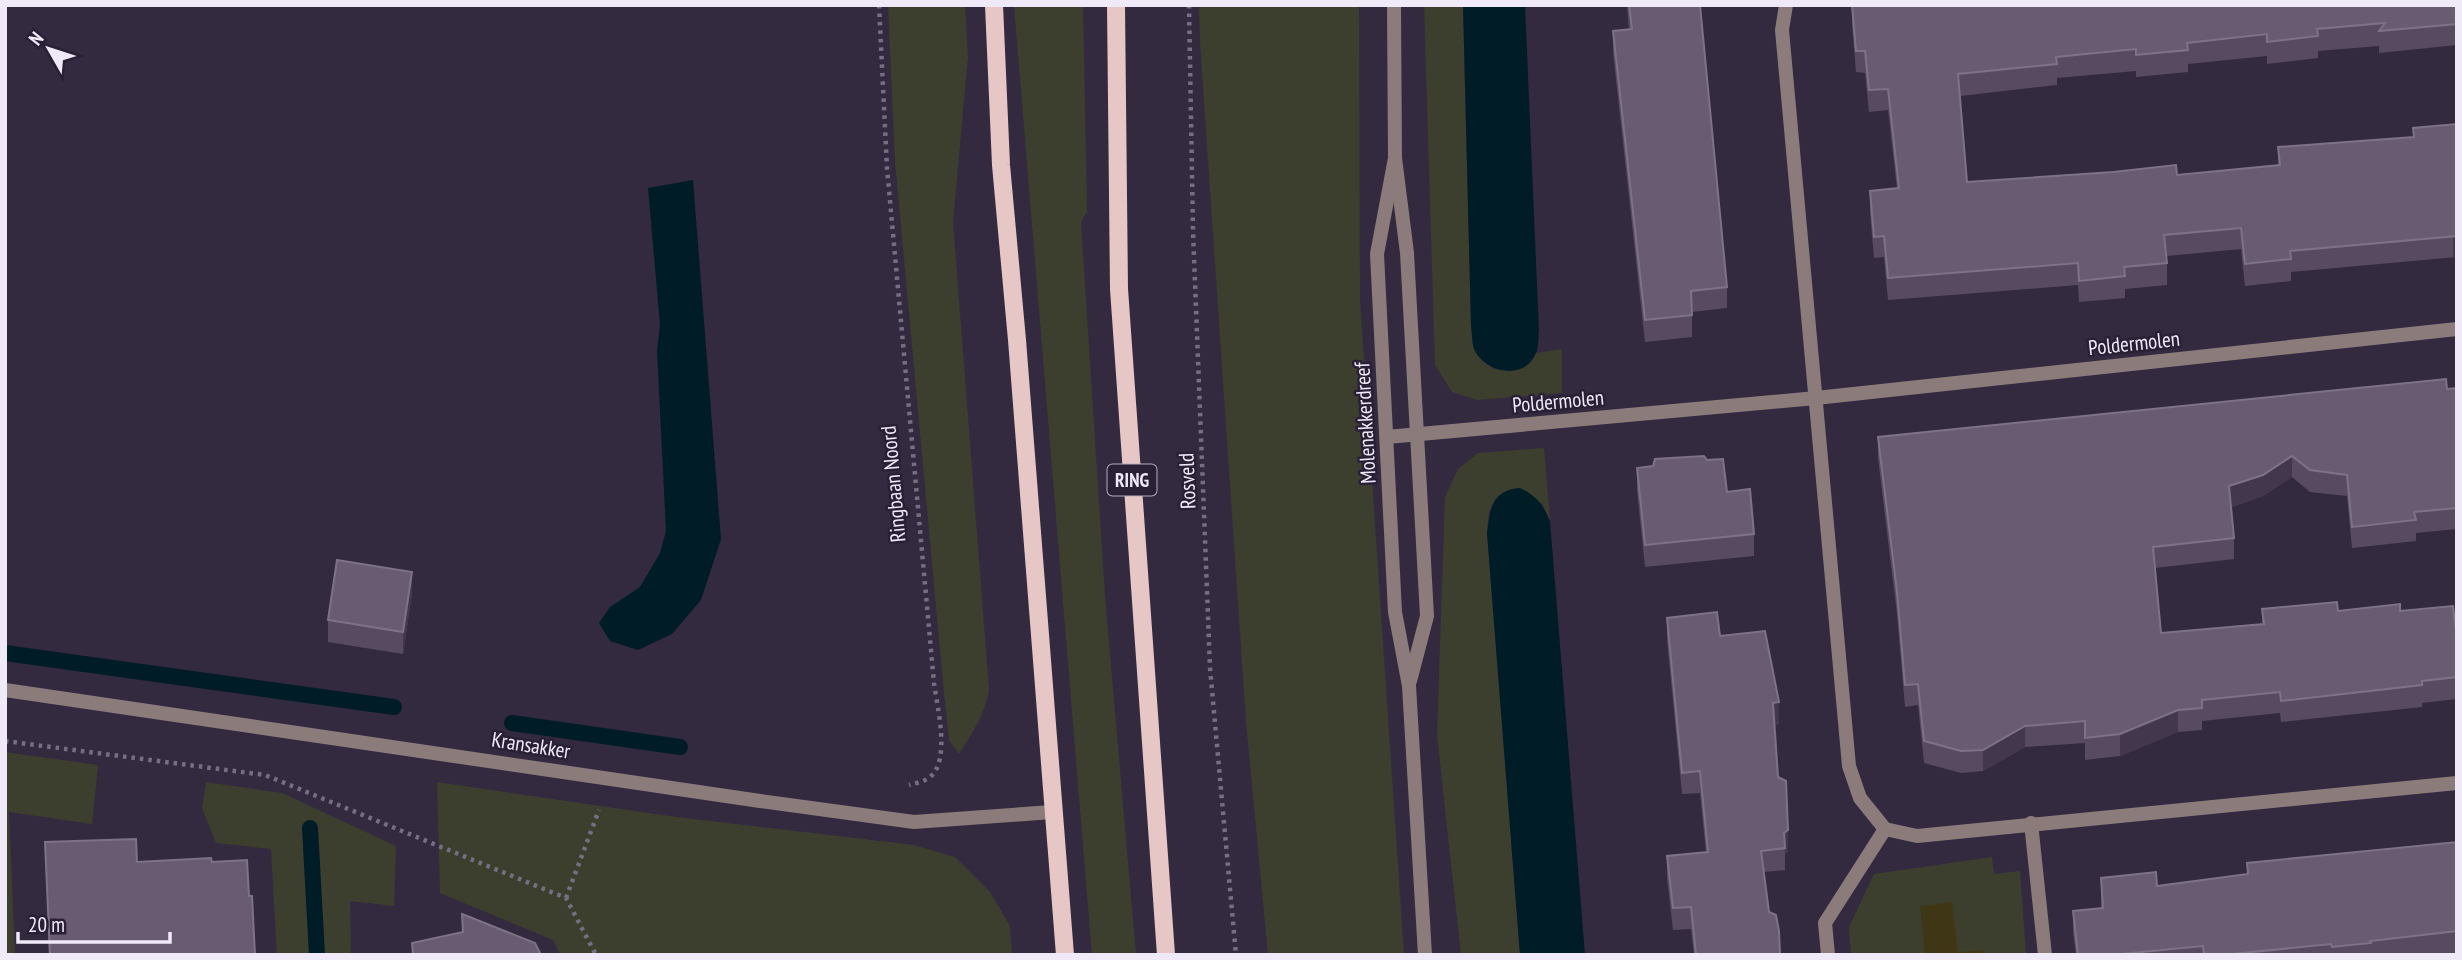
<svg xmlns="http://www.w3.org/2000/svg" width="2462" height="960" viewBox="0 0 2462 960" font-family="'PT Sans Narrow',sans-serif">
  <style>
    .green { fill: #3c3f2e }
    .sand { fill: #3f3616 }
    .water { fill: #001c26 }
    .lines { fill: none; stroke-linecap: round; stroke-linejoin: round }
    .stream { stroke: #001c26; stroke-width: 16 }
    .path { stroke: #766f82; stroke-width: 4.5; stroke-dasharray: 3.5 5; stroke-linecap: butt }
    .service { stroke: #8b7b7a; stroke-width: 14 }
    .minor { stroke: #8b7b7a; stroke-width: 14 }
    .tertiary { stroke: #8b7b7a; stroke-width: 14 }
    .primary { stroke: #e7c7c5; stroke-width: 18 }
    .wall { fill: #584b61 }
    .shaded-wall { fill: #43374d }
    .building { fill: #695c72; stroke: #7e7287; stroke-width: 2 }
    .labels { text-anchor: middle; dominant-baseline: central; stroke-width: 5; stroke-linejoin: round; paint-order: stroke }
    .shield { fill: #292036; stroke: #b4adbe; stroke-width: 2 }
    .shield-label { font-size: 19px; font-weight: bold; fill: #efe9f8 }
    .street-label { font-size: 21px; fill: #efe9f8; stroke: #292036 }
  </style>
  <rect width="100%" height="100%" fill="#332a40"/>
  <!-- green -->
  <g class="green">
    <path d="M888,5H965L968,56L953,222L989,690C985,715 972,733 959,754L949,740L944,693L895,161Z"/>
    <path d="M1014,5H1083L1087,212L1081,222L1105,596L1136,955H1092Z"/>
    <path d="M1199,5H1359L1360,301L1404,955H1268L1246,721L1200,42Z"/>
    <path d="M1424,5H1463L1471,327L1482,361L1494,369L1511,371L1525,367L1536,353L1562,349V393L1477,400L1452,392L1435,365Z"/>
    <path d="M1544,448L1550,521L1542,503L1496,498L1489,511L1487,533L1520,955H1461L1437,735L1445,497L1458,469L1478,453Z"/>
    <path d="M5,752L98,765L92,824L9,812L15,955H5Z"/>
    <path d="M206,782L282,793L396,846L394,906L350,901L351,955H277L271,849L216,843L202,808Z"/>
    <path d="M437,782L676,817L914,845L955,857L990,892L1010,926L1012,955H560L553,940L440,893Z"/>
    <path d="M1992,857L1994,874L2020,871L2026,955H1851L1849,927L1874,874Z"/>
  </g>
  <!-- sand -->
  <path class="sand" d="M1952,902L1958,952L1983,950L1984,955H1925L1920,906Z"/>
  <!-- water -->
  <g class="water">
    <path d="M1463,5H1525L1539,331C1538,337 1539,347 1536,353C1525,381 1485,373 1474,349C1472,343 1472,334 1471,327Z"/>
    <path d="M693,180L721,539L701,600L672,634L638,650L610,641L599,623L610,607L640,587L660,553L666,531L657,351L660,325L648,188Z"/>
    <path d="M1520,488C1537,496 1543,505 1550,521L1585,955H1520L1487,533C1490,509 1492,490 1520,488Z"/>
  </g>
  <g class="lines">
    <!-- stream -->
    <g class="stream">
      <path d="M5,653L394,707"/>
      <path d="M512,723L680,747"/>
      <path d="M310,828L317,955"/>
    </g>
    <!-- path -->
    <g class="path">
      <path d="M879,5L887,168L934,683C937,707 951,760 930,777C924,782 916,783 909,785"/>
      <path d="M1189,5L1193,231L1210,668L1236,955"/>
      <path d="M5,741L265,775L566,898L596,955"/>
      <path d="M566,898L599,810"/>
    </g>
    <!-- service -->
    <path class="service" d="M760,801L914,822L1052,812"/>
    <!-- minor -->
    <g class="minor">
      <path d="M1786,5L1782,30L1849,766L1860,798L1885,829L1917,836L2457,783"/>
      <path d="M1387,437L1816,398L2457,329"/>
      <path d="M5,690L760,801"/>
      <path d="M2031,823L2045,955"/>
      <path d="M1828,955L1825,923L1885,829"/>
    </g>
    <!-- tertiary -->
    <g class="tertiary">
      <path d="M1394,5L1395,158L1407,253L1427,616L1410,681"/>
      <path d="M1395,158L1377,254L1395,612L1409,686L1425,955"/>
    </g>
    <!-- primary -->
    <g class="primary">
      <path d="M994,5L1001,165L1017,340L1065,955"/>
      <path d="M1116,5L1119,289L1166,955"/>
    </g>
  </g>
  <!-- wall -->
  <g class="wall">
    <path d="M1627,5H1700L1727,287V308L1692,312V337L1645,342L1613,52V31L1629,29Z"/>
    <path d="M1852,5H2457V45L2379,53V46L2318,51V58L2267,64V56L2188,64V72L2136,77V71L2057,78V85L1960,96L1967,182L2177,175L2278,165V147L2413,137V128L2457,124V257L2291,272V281L2245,286L2241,249L2167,256V285L2125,289V298L2079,302L2078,285L1888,300L1884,257L1874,258L1870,213V191L1897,189L1888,110L1869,112L1865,73L1856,72L1852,24Z"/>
    <path d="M2457,388V529L2416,533V541L2352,548L2347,496L2310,492L2292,477L2263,496L2231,507L2234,538V559L2155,568L2161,633L2262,624V609L2400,611L2457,639V699L2422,703V707L2281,722L2280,713L2202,721V730L2178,732L2120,756L2085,760V743L2025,747L1983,771L1961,773L1924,763L1918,705L1905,707L1897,614L1878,458V437Z"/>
    <path d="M1637,468L1727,492L1754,534V556L1645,567L1637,490Z"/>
    <path d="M412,593L403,654L328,642V620Z"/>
    <path d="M1667,618L1720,636L1779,724L1774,725L1778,777L1788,852L1785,854V870L1764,872L1769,912L1780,955H1694L1691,929L1673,930L1667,878V856L1706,853L1700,793L1682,794L1667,640Z"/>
    <path d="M45,842L137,862H212L249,896L255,955H49Z"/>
    <path d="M2457,842V953L2444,955H2076L2073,933V911L2101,908V878L2157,886L2247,874V863Z"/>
  </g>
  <!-- shaded-wall -->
  <g class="shaded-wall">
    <path d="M2457,236V257L2453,258V237Z"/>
    <path d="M2292,456V477L2263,496L2229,507V486Z"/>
    <path d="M412,572V593L403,654V632Z"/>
    <path d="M1779,702V724L1773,725V703Z"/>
    <path d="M2178,710V732L2120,756V734Z"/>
    <path d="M2025,726V747L1983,771V750Z"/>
    <path d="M1788,830V852L1785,854L1784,833Z"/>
  </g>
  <!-- building -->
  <g class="building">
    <path d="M1629,5H1700L1727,287L1691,291L1692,315L1645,320L1613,31L1632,29Z"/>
    <path d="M1852,5H2457V24L2379,31L2385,23L2317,29L2318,36L2267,42V34L2187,43L2188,50L2136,55V49L2056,57L2057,64L1958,74L1967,182L2113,172L2176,165L2177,175L2280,165L2278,147L2414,137L2413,128L2457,124V236L2290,251L2291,259L2245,264L2241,228L2164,235L2167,263L2124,267L2125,276L2079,281L2078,263L1888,278L1884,236L1874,237L1870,191L1899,188L1888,89L1869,90L1865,51H1856Z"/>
    <path d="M2446,379L2447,389L2457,388V508L2414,512L2416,520L2352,527L2347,475L2310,470L2292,456L2263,475L2229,486L2234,538L2153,547L2161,633L2264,624L2262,609L2337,602L2338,611L2400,604V611L2453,606L2457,639V677L2422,681V685L2281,701L2280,692L2202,700V708L2178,710L2120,734L2085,738V721L2025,726L1983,750L1961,751L1924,741L1918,684L1905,685L1897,592L1878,437Z"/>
    <path d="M1704,456L1707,460L1723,459L1727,492L1750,489L1754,534L1645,545L1637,468L1653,466L1655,459Z"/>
    <path d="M337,560L412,572L403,632L328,620Z"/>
    <path d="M1717,612L1720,636L1765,631L1779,702L1773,703L1778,777L1786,781L1788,830L1784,833L1785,848L1761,851L1769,912L1776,915L1779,931L1780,955H1696L1691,907L1673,908L1667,856L1708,852L1700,771L1682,773L1667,618Z"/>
    <path d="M136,839L137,862L211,858L212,862L247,860L249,896H252L255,955H50L45,842Z"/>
    <path d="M2457,842V931L2370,941L2371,943L2332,947L2331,944L2223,955H2204L2203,946L2111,955H2078L2073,911L2103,908L2101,878L2156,872L2157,886L2248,874L2247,863Z"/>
    <path d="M462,914L535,943L541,955H413L412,943L463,932Z"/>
  </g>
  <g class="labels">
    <!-- shield labels -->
    <rect class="shield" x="1107.5" y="464.5" width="49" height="31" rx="5"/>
    <g class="shield-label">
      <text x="1132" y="480">RING</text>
    </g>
    <!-- street labels -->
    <g class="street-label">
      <text transform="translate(2134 343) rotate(-6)">Poldermolen</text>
      <text transform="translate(1558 401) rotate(-5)">Poldermolen</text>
      <text transform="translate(1365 423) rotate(-93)">Molenakkerdreef</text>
      <text transform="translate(1187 481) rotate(-92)">Rosveld</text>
      <text transform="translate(893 484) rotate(-95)">Ringbaan Noord</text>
      <text transform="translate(531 745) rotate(9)">Kransakker</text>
    </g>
  </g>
  <!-- border -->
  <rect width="2462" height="960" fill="none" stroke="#efe9f8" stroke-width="14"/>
  <!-- north arrow -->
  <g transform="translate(49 49) rotate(309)" stroke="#292036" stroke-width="5" paint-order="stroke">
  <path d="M0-5L12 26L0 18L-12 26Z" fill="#efe9f8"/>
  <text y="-10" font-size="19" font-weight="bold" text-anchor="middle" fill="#efe9f8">N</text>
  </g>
  <!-- scale -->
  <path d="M18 932v10h152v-10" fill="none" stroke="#efe9f8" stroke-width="3.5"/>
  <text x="28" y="932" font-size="21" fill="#efe9f8" stroke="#292036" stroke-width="5" paint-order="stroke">20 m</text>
</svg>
